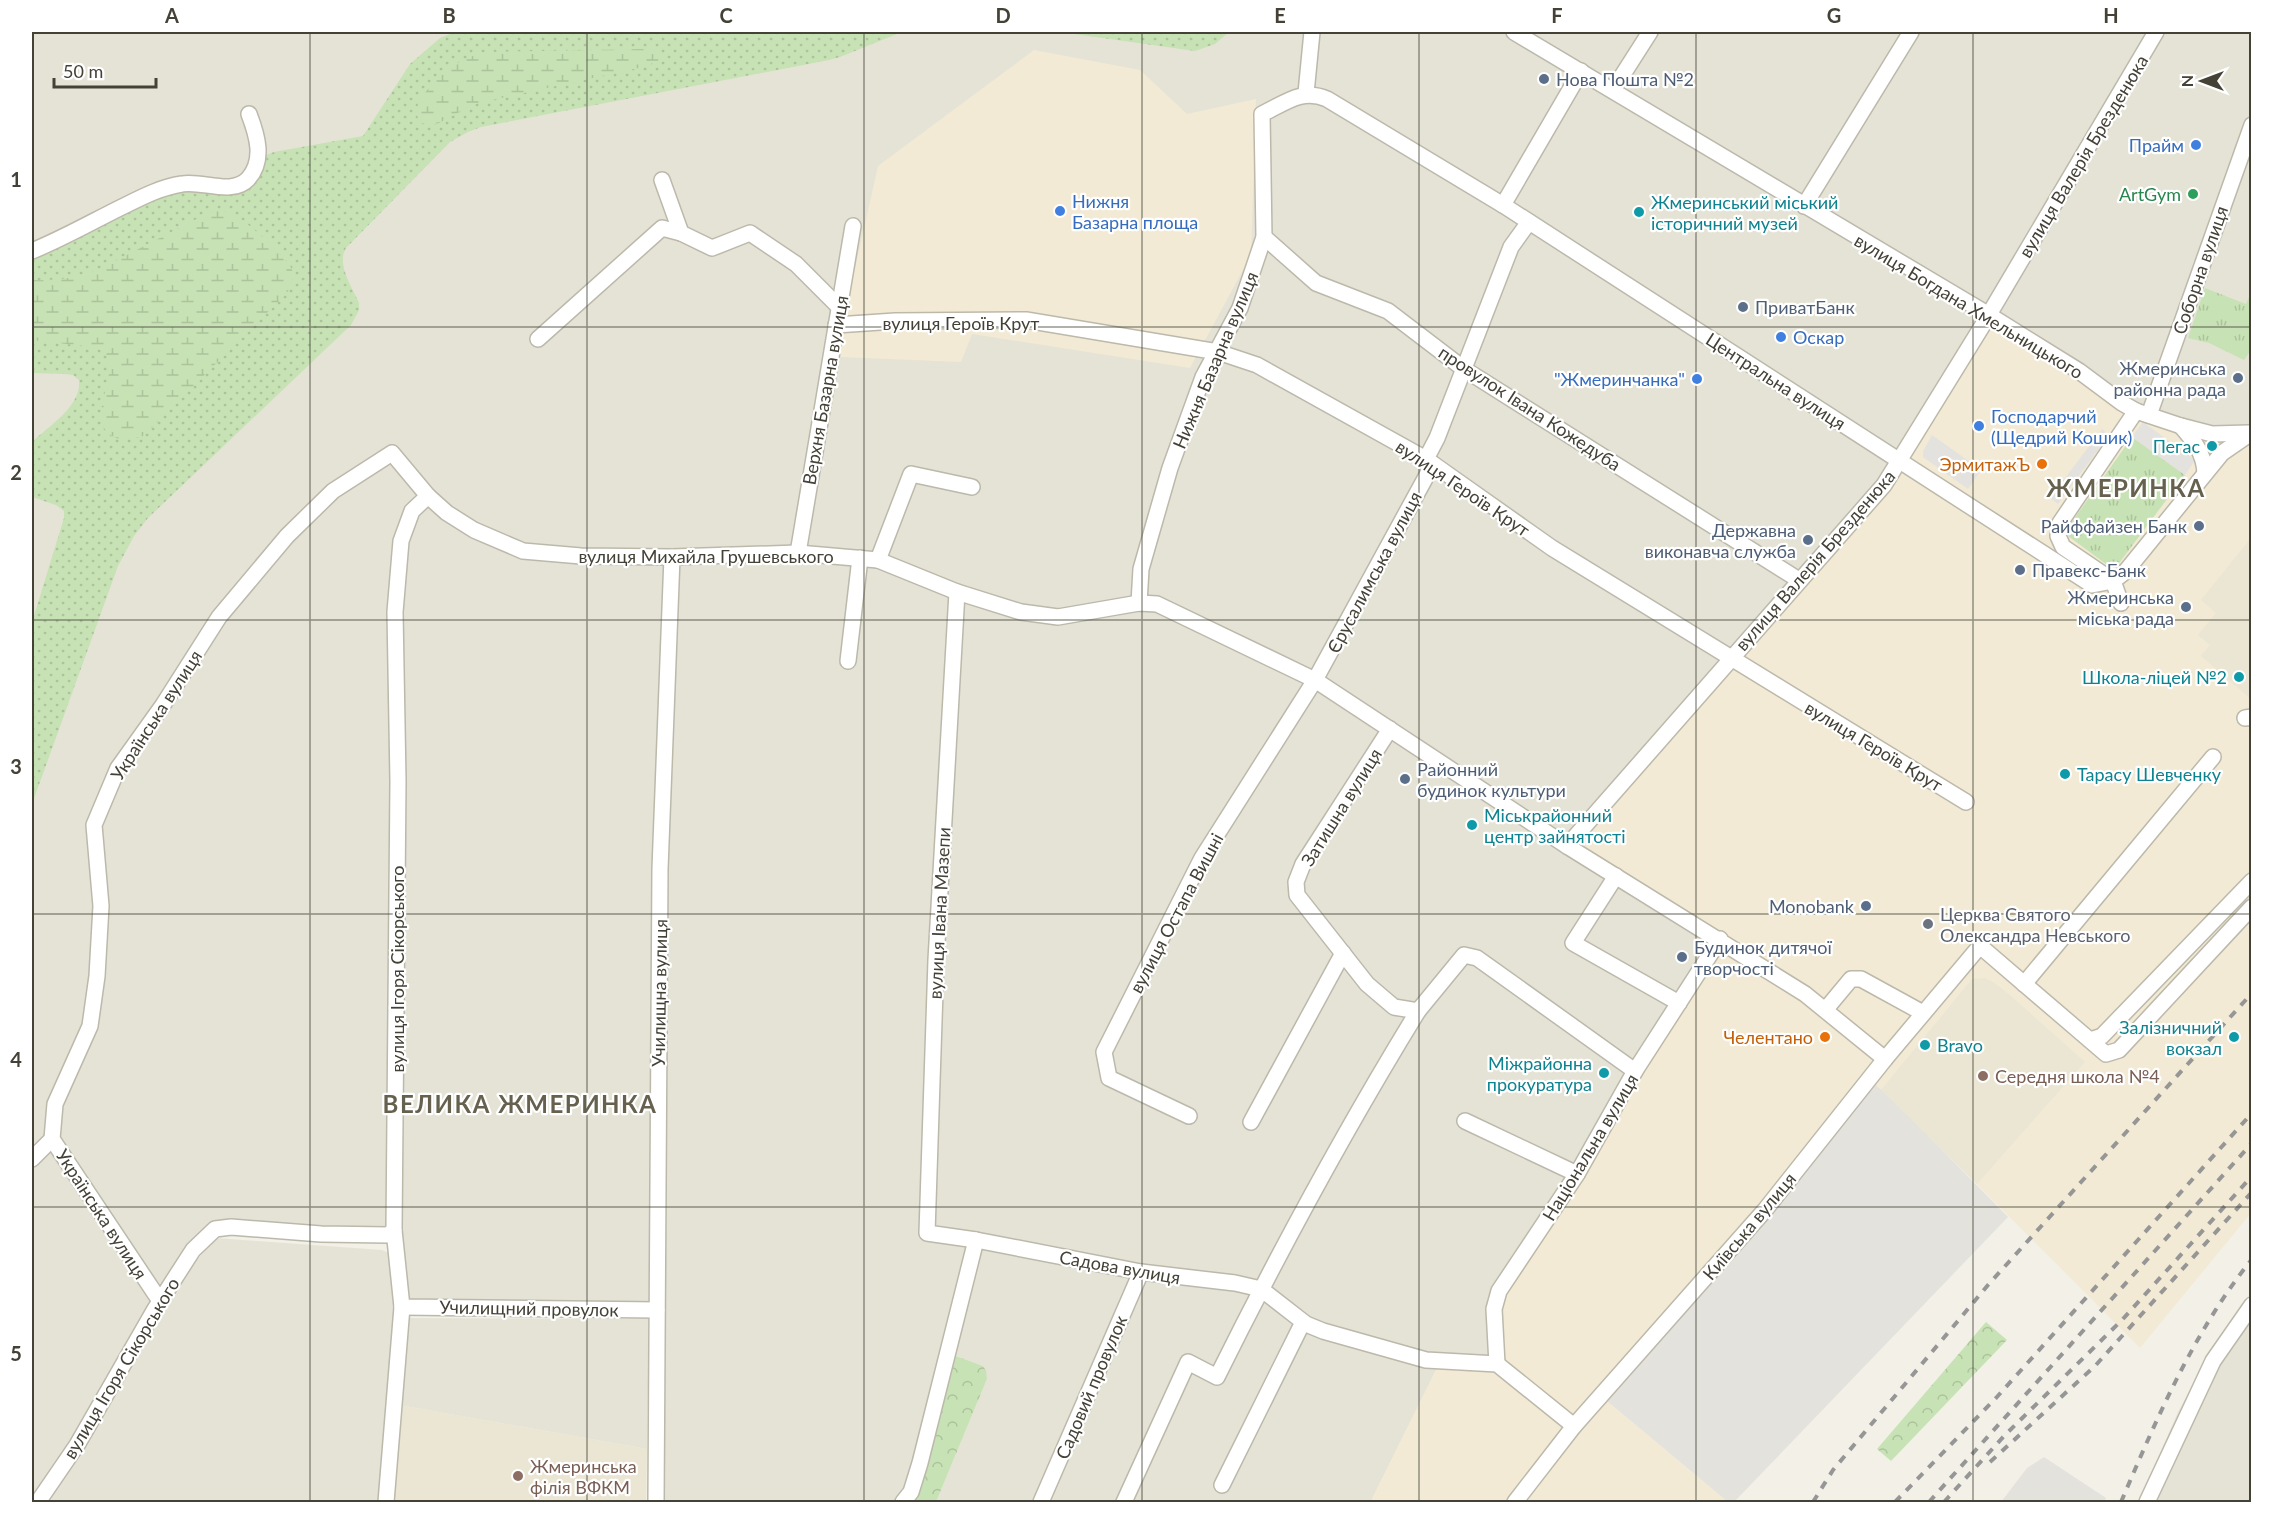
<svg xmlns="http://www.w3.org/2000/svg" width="2283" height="1534" viewBox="0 0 2283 1534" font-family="Lato,sans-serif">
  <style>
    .residential { fill: #e5e3d6 }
    .commercial { fill: #f2ead4 }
    .industrial { fill: #e4e2dc }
    .education { fill: #eae6d3 }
    .grass { fill: url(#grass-dots) }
    .forest { fill: url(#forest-crowns) }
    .wetland { fill: url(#wetland-marsh) }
    .park { fill: url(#park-tufts) }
    .parking { fill: #e3e2df }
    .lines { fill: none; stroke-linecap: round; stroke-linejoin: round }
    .minor-casing { stroke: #bcb9ab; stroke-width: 18 }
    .minor { stroke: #fff; stroke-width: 15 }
    .rail { stroke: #969696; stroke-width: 4; stroke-dasharray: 8 8; stroke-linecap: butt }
    .grid { fill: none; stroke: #444137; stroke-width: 1.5; stroke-opacity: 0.55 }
    .service-dot { fill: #5c6f8a; stroke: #fff; stroke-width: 2 }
    .shop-dot { fill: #3f7fe0; stroke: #fff; stroke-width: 2 }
    .leisure-dot { fill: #2e9e5b; stroke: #fff; stroke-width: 2 }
    .culture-dot { fill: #0f9aa8; stroke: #fff; stroke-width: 2 }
    .food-dot { fill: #e8710a; stroke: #fff; stroke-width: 2 }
    .worship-dot { fill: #6b7280; stroke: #fff; stroke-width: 2 }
    .education-dot { fill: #8d6e63; stroke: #fff; stroke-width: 2 }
    .labels { text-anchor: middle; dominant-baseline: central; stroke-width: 4.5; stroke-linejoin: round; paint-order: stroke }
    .service-label { font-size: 18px; fill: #4e5e75; stroke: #fff; text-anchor: start }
    .shop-label { font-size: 18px; fill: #366cbe; stroke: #fff; text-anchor: start }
    .street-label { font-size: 18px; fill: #444137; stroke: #fff }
    .leisure-label { font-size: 18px; fill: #27864d; stroke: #fff; text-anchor: end }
    .culture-label { font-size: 18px; fill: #0d838f; stroke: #fff; text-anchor: start }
    .food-label { font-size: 18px; fill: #c56008; stroke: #fff; text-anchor: end }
    .worship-label { font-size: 18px; fill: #5b616d; stroke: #fff; text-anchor: start }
    .education-label { font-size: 18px; fill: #785e54; stroke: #fff; text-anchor: start }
    .district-label { font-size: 24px; font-weight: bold; letter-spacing: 1.5px; fill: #66604f; stroke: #fff }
    .neatline { fill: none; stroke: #444137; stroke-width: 2 }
    .grid-label { font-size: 20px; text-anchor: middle; font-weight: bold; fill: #444137 }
  </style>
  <defs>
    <pattern id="grass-dots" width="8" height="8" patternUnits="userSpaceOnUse" patternTransform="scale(1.5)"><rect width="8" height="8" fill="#c7e2b4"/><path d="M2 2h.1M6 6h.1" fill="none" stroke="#acc39b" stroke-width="1.8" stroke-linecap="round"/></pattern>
    <pattern id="forest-crowns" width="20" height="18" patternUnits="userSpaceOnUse" patternTransform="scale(1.5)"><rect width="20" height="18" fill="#c7e2b4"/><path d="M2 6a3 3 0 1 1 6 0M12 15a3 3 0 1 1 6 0" fill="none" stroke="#acc39b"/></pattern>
    <pattern id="wetland-marsh" width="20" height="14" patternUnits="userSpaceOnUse" patternTransform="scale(1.5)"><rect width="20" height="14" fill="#c7e2b4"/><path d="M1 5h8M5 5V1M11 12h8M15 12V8" fill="none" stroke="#acc39b"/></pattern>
    <pattern id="park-tufts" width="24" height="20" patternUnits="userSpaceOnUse" patternTransform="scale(1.5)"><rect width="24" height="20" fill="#c7e2b4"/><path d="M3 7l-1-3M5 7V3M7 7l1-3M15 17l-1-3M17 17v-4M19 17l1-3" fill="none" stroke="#acc39b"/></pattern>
  </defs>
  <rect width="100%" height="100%" fill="#f2f0e7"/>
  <!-- residential -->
  <g class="residential">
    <path d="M32,32H2251V433L1720,939L1497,1364L1440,1362L1372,1499L1377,1502H936L987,1379L983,1366L948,1353L907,1502H656L657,1310L402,1307L394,1230L215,1229L160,1301L53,1139L32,1159Z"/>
    <path d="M51,1144L149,1292L151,1305L112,1386L32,1502V1163Z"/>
    <path d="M216,1238L382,1250L393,1255L397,1310L381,1502H44L138,1348L197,1260Z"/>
    <path d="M2251,1293V1502H2139L2178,1412L2212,1351Z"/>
    <path d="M406,1318L649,1319L647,1449L399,1405Z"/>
  </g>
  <!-- commercial -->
  <g class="commercial">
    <path d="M1034,50L1140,70L1187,114L1256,99L1251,255L1190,368L972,334L961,362L840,357L849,295L878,166Z"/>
    <path d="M1989,315L2122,403L2181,426L2251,433V1213L2140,1348L1892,1099L1869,1079L1601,1396L1728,1502H1377L1372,1499L1440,1362L1497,1364L1494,1309L1720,940L1567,846L1884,485Z"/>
  </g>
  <!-- industrial -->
  <g class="industrial">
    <path d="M1869,1079L1892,1099L2008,1217L1734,1502H1728L1601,1396Z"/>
    <path d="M2044,1457L2106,1498L2104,1502H2001L2027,1468Z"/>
  </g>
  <!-- education -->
  <g class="education">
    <path d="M2251,538V699L2201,656L2210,645L2198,635L2216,613L2201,600Z"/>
    <path d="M1985,978L1996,984L2011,996L2085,1062L1977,1184L1881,1090L1972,979Z"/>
    <path d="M399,1405L647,1449L646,1502H387Z"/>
  </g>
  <!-- grass -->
  <g class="grass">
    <path d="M455,32H902L840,57L829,60L481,127L468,132L450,142L346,248C336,264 352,287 359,303V310L351,325L148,518L134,536L118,566L32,804V622L64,518V511L56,505L32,497V442C49,426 82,406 79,380L73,375L64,374L32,373V251L155,191L233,186L258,158L274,152L363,136L410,64L440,38Z"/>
    <path d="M1060,32H1229L1215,44L1195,51Z"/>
  </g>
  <!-- forest -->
  <g class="forest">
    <path d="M1986,1322L2007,1340L1891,1461L1877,1449Z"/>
    <path d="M948,1353L983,1366L986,1371L987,1379L936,1502H907Z"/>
  </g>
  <!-- wetland -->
  <g class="wetland">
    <path d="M651,49L658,52L660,56L658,61L643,67L474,104L439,123L430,125L421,123C413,113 417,103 425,93C442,71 458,59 486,52Z"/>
    <path d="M215,211C223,211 231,212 238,217C248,223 290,260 292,270C295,278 291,286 287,293L143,436C132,439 123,442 112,436C79,416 135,359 93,347L32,340V280C54,281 74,278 96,271L206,214Z"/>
  </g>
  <!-- park -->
  <g class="park">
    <path d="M2205,288L2246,304L2251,292V350L2244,360L2209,343L2188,338Z"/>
    <path d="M2132,437L2185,475L2114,570L2064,533Z"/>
  </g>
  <!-- parking -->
  <g class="parking">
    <path d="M2143,422L2195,460L2185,475L2132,437Z"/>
    <path d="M2102,429L2109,435L2058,504L2050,498Z"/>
    <path d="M1932,435L1981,470L1968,489L1923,457V451Z"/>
  </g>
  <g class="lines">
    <!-- minor casing -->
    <g class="minor-casing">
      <g id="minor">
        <path d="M1514,32L1989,315L2079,371L2122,403L2136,411L2181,426L2212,434L2249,433"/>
        <path d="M1613,90L1650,32"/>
        <path d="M1306,93L1312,32"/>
        <path d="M662,180L681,233"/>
        <path d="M1503,205L1581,71"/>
        <path d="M1804,206L1911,32"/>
        <path d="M1264,237L1316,283L1388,311L1464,369L1799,580"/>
        <path d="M32,251C64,238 95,220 126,205C144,196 162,187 182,184C202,180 232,196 248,179C265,160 257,135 249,114"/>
        <path d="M836,325L895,321L1026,320L1218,352L1257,365L1426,459L1552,548L1966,802"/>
        <path d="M538,339L662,228L681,233L712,248L750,233L796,264L839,307"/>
        <path d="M2149,415L2252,125"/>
        <path d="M2181,426C2194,441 2204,453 2205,473"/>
        <path d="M1426,459L1437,438L1511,247L1529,222"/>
        <path d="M798,553L853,226"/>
        <path d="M878,560L911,474L972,487"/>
        <path d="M957,592L936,960L927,1233L976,1240L1141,1272L1235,1283L1261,1289L1306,1324L1323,1331L1426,1360L1497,1364L1574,1426"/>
        <path d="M1139,603L1141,569L1170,468L1203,377L1240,308L1264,237L1262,114C1285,103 1302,88 1327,99L1503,205L2092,585L2113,581L2126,571L2222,453L2251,433"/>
        <path d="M2121,603L2113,581L2063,547L2058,536L2060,523L2136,411"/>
        <path d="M848,661L860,558"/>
        <path d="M2245,718L2252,717"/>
        <path d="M1390,729L1303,864L1296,882L1297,895L1367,984L1394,1007L1418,1011L1464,955L1477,958L1635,1071"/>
        <path d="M1567,846L1884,485L1981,328L2156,32"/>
        <path d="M1616,876L1573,943L1679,1003"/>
        <path d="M2024,984L2213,757"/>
        <path d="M1826,1009L1851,979H1861L1923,1013"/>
        <path d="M2090,1040L2102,1036L2252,881"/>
        <path d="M1189,1116L1109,1078L1104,1052L1202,858L1315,680L1433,464"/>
        <path d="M1465,1121L1577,1174"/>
        <path d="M1251,1122L1343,953"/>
        <path d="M32,1159L52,1139"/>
        <path d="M394,1230L402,1307L657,1310"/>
        <path d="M160,1301L52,1139L55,1104L90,1026L97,976L101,906L94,825L118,768L163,705L219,617L287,536L333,491L392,453L428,496L447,513L474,530L523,551L581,556L672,557L798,553L878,560L957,592L1021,612L1058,617L1139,603L1157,604L1315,680L1567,846L1805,994L1885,1059"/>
        <path d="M1497,1364L1494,1309L1499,1291L1577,1174L1635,1071L1720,939"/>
        <path d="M1222,1485L1303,1322"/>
        <path d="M38,1502L77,1445L155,1309L193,1250L215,1229L231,1227L321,1234L388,1235L394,1230L398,781L395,612L401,541L412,511L428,496"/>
        <path d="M386,1502L402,1307"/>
        <path d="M656,1502L660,869L672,557"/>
        <path d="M903,1502L911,1492L920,1463L976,1240"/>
        <path d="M1041,1502L1141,1272"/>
        <path d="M1124,1502L1188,1362L1217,1377C1279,1252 1345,1130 1418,1011"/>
        <path d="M1515,1502L1574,1426L1765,1210L1885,1059L1980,946L2106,1054L2119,1050L2252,907"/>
        <path d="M2147,1502L2213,1361L2252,1305"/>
      </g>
    </g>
    <!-- minor -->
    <use href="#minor" class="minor"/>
    <!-- rail -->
    <g class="rail">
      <path d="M1990,1462L2095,1366L2252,1192"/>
      <path d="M1813,1502L1833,1470L1988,1285L2252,993"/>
      <path d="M1895,1502L1996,1398L2252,1113"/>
      <path d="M1929,1502L2252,1143"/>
      <path d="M1944,1502L2005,1435L2122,1320L2252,1176"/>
      <path d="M2121,1502C2157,1418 2194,1331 2252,1259"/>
    </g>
  </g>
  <!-- grid -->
  <path class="grid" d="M310,32V1502M587,32V1502M864,32V1502M1142,32V1502M1419,32V1502M1696,32V1502M1973,32V1502M32,327H2252M32,620H2252M32,914H2252M32,1207H2252"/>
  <!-- markers -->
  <g class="service-dot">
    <circle cx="1544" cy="79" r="6"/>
    <circle cx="1743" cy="307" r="6"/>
    <circle cx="2238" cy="378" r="6"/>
    <circle cx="2199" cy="526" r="6"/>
    <circle cx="1808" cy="540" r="6"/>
    <circle cx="2020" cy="570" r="6"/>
    <circle cx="2186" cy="607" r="6"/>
    <circle cx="1405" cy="779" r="6"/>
    <circle cx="1866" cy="906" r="6"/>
    <circle cx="1682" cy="957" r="6"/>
  </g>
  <g class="shop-dot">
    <circle cx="2196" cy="145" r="6"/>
    <circle cx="1060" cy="211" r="6"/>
    <circle cx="1781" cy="337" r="6"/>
    <circle cx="1697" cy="379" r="6"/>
    <circle cx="1979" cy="426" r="6"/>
  </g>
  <circle class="leisure-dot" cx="2193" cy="194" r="6"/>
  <g class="culture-dot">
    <circle cx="1639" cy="212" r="6"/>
    <circle cx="2212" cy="446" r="6"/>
    <circle cx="2239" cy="677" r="6"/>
    <circle cx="2065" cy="774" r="6"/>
    <circle cx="1472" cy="825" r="6"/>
    <circle cx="2234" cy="1037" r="6"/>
    <circle cx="1925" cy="1045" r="6"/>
    <circle cx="1604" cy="1073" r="6"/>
  </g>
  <g class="food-dot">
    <circle cx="2042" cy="464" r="6"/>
    <circle cx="1825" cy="1037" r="6"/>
  </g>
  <circle class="worship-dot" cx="1928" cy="924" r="6"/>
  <g class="education-dot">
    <circle cx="1983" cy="1076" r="6"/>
    <circle cx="518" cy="1476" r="6"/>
  </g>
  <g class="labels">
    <!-- service labels -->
    <g class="service-label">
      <text x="1556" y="79">Нова Пошта №2</text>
      <text x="1755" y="307">ПриватБанк</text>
      <text x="2226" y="368" text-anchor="end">Жмеринська<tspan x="2226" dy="21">районна рада</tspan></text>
      <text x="2187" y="526" text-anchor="end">Райффайзен Банк</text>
      <text x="1796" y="530" text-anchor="end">Державна<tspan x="1796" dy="21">виконавча служба</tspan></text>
      <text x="2032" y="570">Правекс-Банк</text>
      <text x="2174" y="597" text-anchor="end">Жмеринська<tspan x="2174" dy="21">міська рада</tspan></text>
      <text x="1417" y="769">Районний<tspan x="1417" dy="21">будинок культури</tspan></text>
      <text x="1854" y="906" text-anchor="end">Monobank</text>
      <text x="1694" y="947">Будинок дитячої<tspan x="1694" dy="21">творчості</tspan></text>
    </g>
    <!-- shop labels -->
    <g class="shop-label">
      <text x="2184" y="145" text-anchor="end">Прайм</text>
      <text x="1072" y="201">Нижня<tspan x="1072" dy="21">Базарна площа</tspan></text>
      <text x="1793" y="337">Оскар</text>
      <text x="1685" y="379" text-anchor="end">"Жмеринчанка"</text>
      <text x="1991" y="416">Господарчий<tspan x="1991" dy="21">(Щедрий Кошик)</tspan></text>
    </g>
    <!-- street labels -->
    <g class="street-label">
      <text transform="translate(2083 156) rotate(-59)">вулиця Валерія Брезденюка</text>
      <text transform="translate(2200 270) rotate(-71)">Соборна вулиця</text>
      <text transform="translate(1969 306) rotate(31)">вулиця Богдана Хмельницького</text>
      <text x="961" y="323">вулиця Героїв Крут</text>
      <text transform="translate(1215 360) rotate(-67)">Нижня Базарна вулиця</text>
      <text transform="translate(1776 381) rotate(33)">Центральна вулиця</text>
      <text transform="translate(825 390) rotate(-80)">Верхня Базарна вулиця</text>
      <text transform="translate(1530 408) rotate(33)">провулок Івана Кожедуба</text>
      <text transform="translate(1463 488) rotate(34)">вулиця Героїв Крут</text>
      <text x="706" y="556">вулиця Михайла Грушевського</text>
      <text transform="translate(1815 560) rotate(-49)">вулиця Валерія Брезденюка</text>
      <text transform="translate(1374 572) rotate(-62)">Єрусалимська вулиця</text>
      <text transform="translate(156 715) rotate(-57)">Українська вулиця</text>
      <text transform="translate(1874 746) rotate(31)">вулиця Героїв Крут</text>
      <text transform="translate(1341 807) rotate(-58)">Затишна вулиця</text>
      <text transform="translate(939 913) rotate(-87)">вулиця Івана Мазепи</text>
      <text transform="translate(1176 913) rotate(-62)">вулиця Остапа Вишні</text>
      <text transform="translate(397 969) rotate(-90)">вулиця Ігоря Сікорського</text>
      <text transform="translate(659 993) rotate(-89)">Училищна вулиця</text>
      <text transform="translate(1590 1147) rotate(-59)">Національна вулиця</text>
      <text transform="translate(102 1214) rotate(57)">Українська вулиця</text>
      <text transform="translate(1749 1226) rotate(-50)">Київська вулиця</text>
      <text transform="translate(1120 1267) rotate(10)">Садова вулиця</text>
      <text transform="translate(529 1308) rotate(1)">Училищний провулок</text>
      <text transform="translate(121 1368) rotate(-59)">вулиця Ігоря Сікорського</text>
      <text transform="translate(1091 1387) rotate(-67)">Садовий провулок</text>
    </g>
    <!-- leisure labels -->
    <g class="leisure-label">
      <text x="2181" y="194">ArtGym</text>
    </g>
    <!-- culture labels -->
    <g class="culture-label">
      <text x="1651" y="202">Жмеринський міський<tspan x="1651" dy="21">історичний музей</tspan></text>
      <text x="2200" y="446" text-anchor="end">Пегас</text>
      <text x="2227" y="677" text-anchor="end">Школа-ліцей №2</text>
      <text x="2077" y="774">Тарасу Шевченку</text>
      <text x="1484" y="815">Міськрайонний<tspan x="1484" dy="21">центр зайнятості</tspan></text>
      <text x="2222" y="1027" text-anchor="end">Залізничний<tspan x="2222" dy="21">вокзал</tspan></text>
      <text x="1937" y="1045">Bravo</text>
      <text x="1592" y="1063" text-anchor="end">Міжрайонна<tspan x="1592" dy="21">прокуратура</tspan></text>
    </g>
    <!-- food labels -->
    <g class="food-label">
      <text x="2030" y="464">ЭрмитажЪ</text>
      <text x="1813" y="1037">Челентано</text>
    </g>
    <!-- worship labels -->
    <g class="worship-label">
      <text x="1940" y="914">Церква Святого<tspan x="1940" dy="21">Олександра Невського</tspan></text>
    </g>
    <!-- education labels -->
    <g class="education-label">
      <text x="1995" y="1076">Середня школа №4</text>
      <text x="530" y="1466">Жмеринська<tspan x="530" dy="21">філія ВФКМ</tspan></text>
    </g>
    <!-- district labels -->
    <g class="district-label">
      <text x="2126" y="487">ЖМЕРИНКА</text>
      <text x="520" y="1103">ВЕЛИКА ЖМЕРИНКА</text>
    </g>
  </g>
  <!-- border -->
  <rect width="2283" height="1534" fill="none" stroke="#ffffff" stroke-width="66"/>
  <!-- north arrow -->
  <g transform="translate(2202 81) rotate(270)" stroke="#ffffff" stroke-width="4.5" paint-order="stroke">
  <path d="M0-4.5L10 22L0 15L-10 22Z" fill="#444137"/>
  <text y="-9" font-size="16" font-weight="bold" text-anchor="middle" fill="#444137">N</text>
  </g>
  <!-- scale -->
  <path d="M54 78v9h102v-9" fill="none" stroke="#444137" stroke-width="3"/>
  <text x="63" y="78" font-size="18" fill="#444137" stroke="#ffffff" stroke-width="4.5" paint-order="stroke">50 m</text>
  <rect x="33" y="33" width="2217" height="1468" class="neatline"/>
  <g class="grid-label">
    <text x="172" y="23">A</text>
    <text x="449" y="23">B</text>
    <text x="726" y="23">C</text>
    <text x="1003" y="23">D</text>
    <text x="1280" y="23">E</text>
    <text x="1557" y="23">F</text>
    <text x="1834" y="23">G</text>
    <text x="2111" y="23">H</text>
    <text x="16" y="187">1</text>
    <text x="16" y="480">2</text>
    <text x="16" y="774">3</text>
    <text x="16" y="1067">4</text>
    <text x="16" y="1361">5</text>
  </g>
</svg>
